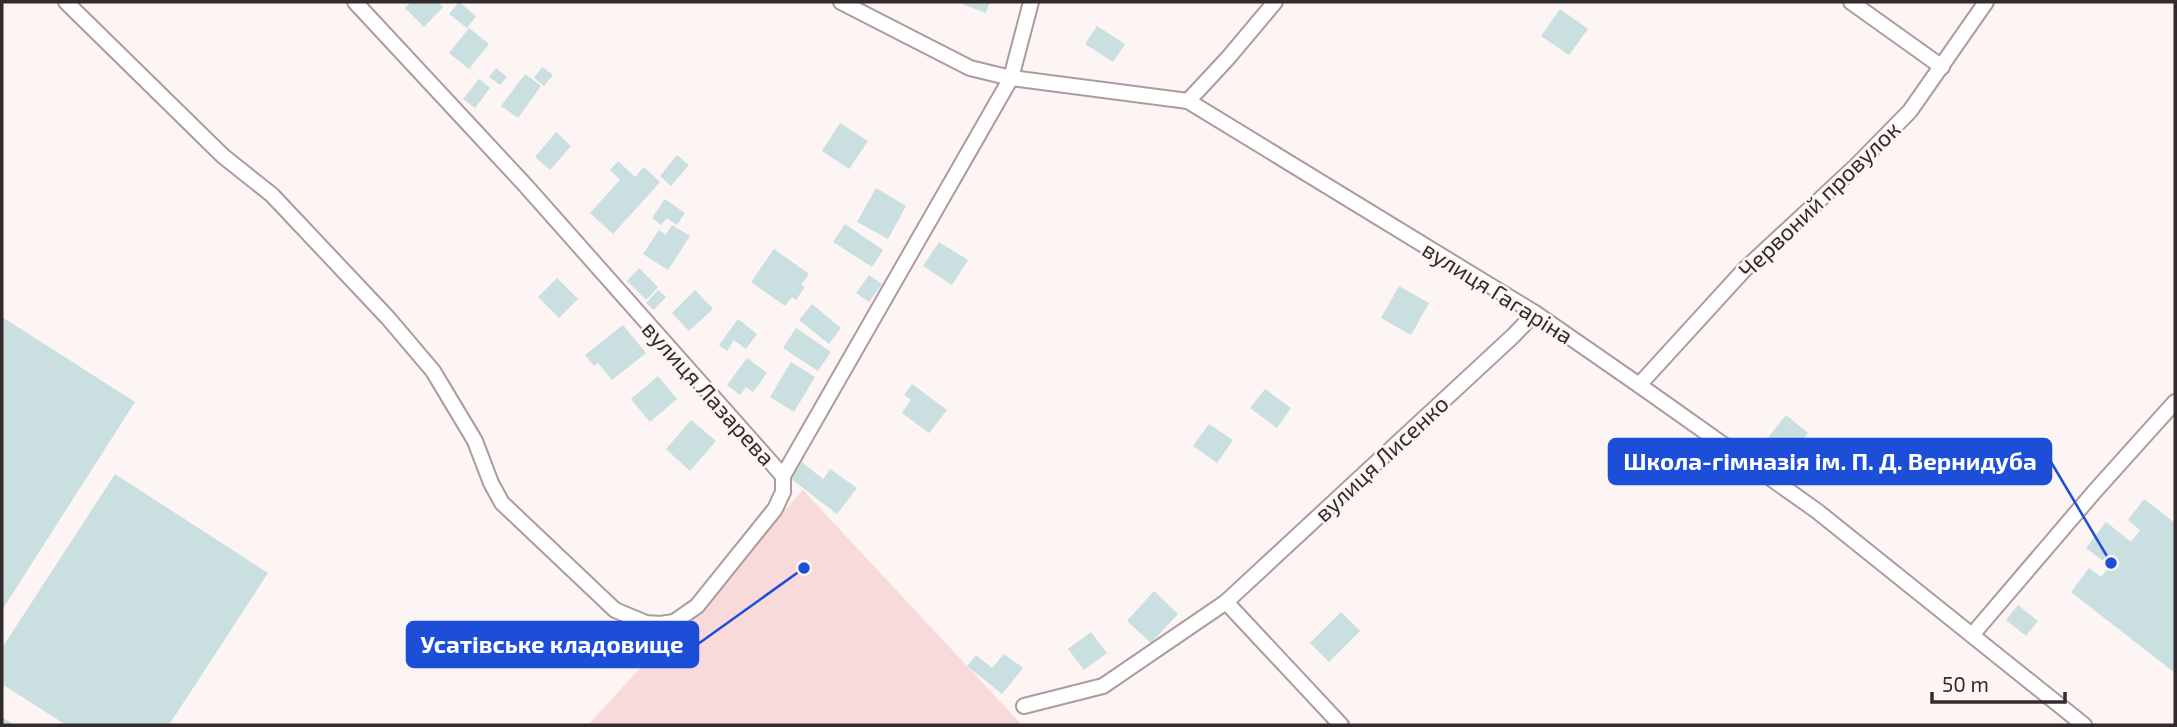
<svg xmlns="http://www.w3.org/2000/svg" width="2177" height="727" viewBox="0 0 2177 727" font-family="'Exo 2',sans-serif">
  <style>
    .green { fill: #f9dada }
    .building { fill: #cadfe0 }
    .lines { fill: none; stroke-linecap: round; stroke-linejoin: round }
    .street-casing { stroke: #ae9b9b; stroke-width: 18 }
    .street { stroke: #fff; stroke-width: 14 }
    .labels { text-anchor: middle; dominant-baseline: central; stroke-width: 5; stroke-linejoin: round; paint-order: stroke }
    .street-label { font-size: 23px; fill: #342c2c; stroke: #fdf4f4 }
    .leader { fill: none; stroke: #1d4ed8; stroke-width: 2.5 }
    .callout-dot { fill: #1d4ed8; stroke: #fdf4f4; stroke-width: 2.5 }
    .callout { fill: #1d4ed8; stroke: #1d4ed8; stroke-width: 2.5 }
    .callout-label { font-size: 24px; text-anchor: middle; font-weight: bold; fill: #fff }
  </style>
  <rect width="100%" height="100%" fill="#fdf4f4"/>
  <!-- green -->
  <path class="green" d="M803,490L1022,725H588Z"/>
  <!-- building -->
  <g class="building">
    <path d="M411,2H438L443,7L424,27L405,8Z"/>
    <path d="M459,2L476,16L467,28L449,14Z"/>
    <path d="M957,2H990L986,13Z"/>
    <path d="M1560,9L1588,29L1569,55L1541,36Z"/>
    <path d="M1097,26L1125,44L1113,62L1085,44Z"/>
    <path d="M469,28L489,44L469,69L449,53Z"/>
    <path d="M542,67L553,75L544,86L534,78Z"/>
    <path d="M496,68L507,77L500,85L489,77Z"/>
    <path d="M525,74L541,86L518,118L501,106Z"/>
    <path d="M479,79L490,88L475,108L463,99Z"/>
    <path d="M840,123L868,141L849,169L822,151Z"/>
    <path d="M556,132L571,146L550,170L535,157Z"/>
    <path d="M677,155L689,165L671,186L660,176Z"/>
    <path d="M618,161L635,177L644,167L660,182L613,234L590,213L620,180L610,170Z"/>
    <path d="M876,188L906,206L888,239L857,222Z"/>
    <path d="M665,199L685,213L677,225L667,218L661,225L652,218Z"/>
    <path d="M845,224L883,250L872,267L833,242Z"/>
    <path d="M672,225L690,236L668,270L643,254L659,230L666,235Z"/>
    <path d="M939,242L968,260L952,285L923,266Z"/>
    <path d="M774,249L809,274L801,285L805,287L796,300L792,297L785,306L751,282Z"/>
    <path d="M639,268L658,287L646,300L627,281Z"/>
    <path d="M869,275L882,284L869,302L856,293Z"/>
    <path d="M557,278L578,299L559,318L538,297Z"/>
    <path d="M1399,286L1429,303L1411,335L1381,318Z"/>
    <path d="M658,290L666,297L654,310L646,303Z"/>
    <path d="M695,290L713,309L689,331L672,313Z"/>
    <path d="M812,304L841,328L829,344L799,320Z"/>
    <path d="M2,317L135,402L2,610Z"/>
    <path d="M738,319L757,334L746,349L734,340L727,351L719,345Z"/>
    <path d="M623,325L646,353L612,380L598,363L594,366L585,355Z"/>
    <path d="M796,328L831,352L818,371L783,348Z"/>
    <path d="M747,358L767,373L753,392L746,387L740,395L727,385Z"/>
    <path d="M791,362L815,377L794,412L770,397Z"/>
    <path d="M658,376L677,399L650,422L631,399Z"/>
    <path d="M912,384L947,410L929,433L902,413L911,400L904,395Z"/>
    <path d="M1265,389L1291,408L1277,428L1250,408Z"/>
    <path d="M1786,415L1808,433L1784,463L1762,445Z"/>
    <path d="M691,420L716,441L690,471L666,449Z"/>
    <path d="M1209,424L1233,440L1217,463L1193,446Z"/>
    <path d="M802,462L823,479L830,469L857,488L837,514L790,478Z"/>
    <path d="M115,474L268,573L169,725H66L2,684V648Z"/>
    <path d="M2144,499L2175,523V673L2071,592L2089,568L2101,577L2110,566L2086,548L2106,522L2131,542L2140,530L2128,520Z"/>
    <path d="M1154,591L1178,614L1151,643L1127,621Z"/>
    <path d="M2018,605L2038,621L2026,636L2006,620Z"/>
    <path d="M1341,612L1360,631L1329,662L1310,643Z"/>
    <path d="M1091,632L1107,653L1084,670L1068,649Z"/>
    <path d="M1004,654L1023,668L1002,694L967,666L976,655L992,668Z"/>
    <path d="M2,717L15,725H2Z"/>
  </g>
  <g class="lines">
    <!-- street casing -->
    <g class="street-casing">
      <g id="street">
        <path d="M66,2L223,156L272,195L388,318L433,371L475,441L491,483L502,503L615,610L646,623L660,624L674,622L697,606L775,509L783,492V476"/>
        <path d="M355,2L526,186L783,476L1011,78L1031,2"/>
        <path d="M841,2L970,68L1011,78L1188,101L1535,313L1639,385L1817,511L2084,725"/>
        <path d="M1851,2L1942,67"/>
        <path d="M1188,101L1228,58L1275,2"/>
        <path d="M1639,385L1744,270L1856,166L1910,111L1986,2"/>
        <path d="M1226,602L1341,725"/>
        <path d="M1972,635L2095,491L2175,402"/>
        <path d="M1024,706L1103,686L1226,602L1513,336L1535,313"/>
      </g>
    </g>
    <!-- street -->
    <use href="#street" class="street"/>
  </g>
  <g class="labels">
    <!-- street labels -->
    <g class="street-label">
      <text transform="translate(1819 199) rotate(-44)">Червоний провулок</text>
      <text transform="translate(1498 292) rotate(32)">вулиця Гагаріна</text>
      <text transform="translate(709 393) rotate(48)">вулиця Лазарева</text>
      <text transform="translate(1381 458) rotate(-43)">вулиця Лисенко</text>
    </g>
  </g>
  <!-- callouts -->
  <path class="leader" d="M2111 563L2051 462M804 568L698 644"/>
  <g class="callout-dot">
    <circle cx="2111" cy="563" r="7"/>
    <circle cx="804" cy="568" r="7"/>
  </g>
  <g class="callout">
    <rect x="1609" y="439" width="442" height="45" rx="7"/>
    <rect x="407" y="622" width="291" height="45" rx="7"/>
  </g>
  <g class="callout-label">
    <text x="1830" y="470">Школа-гімназія ім. П. Д. Вернидуба</text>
    <text x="552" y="653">Усатівське кладовище</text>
  </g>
  <!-- border -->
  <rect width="2177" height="727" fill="none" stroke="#342c2c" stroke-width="7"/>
  <!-- scale -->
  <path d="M1932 692v10h133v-10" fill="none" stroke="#342c2c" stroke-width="3.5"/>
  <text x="1942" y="692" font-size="21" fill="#342c2c" stroke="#fdf4f4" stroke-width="5" paint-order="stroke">50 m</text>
</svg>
